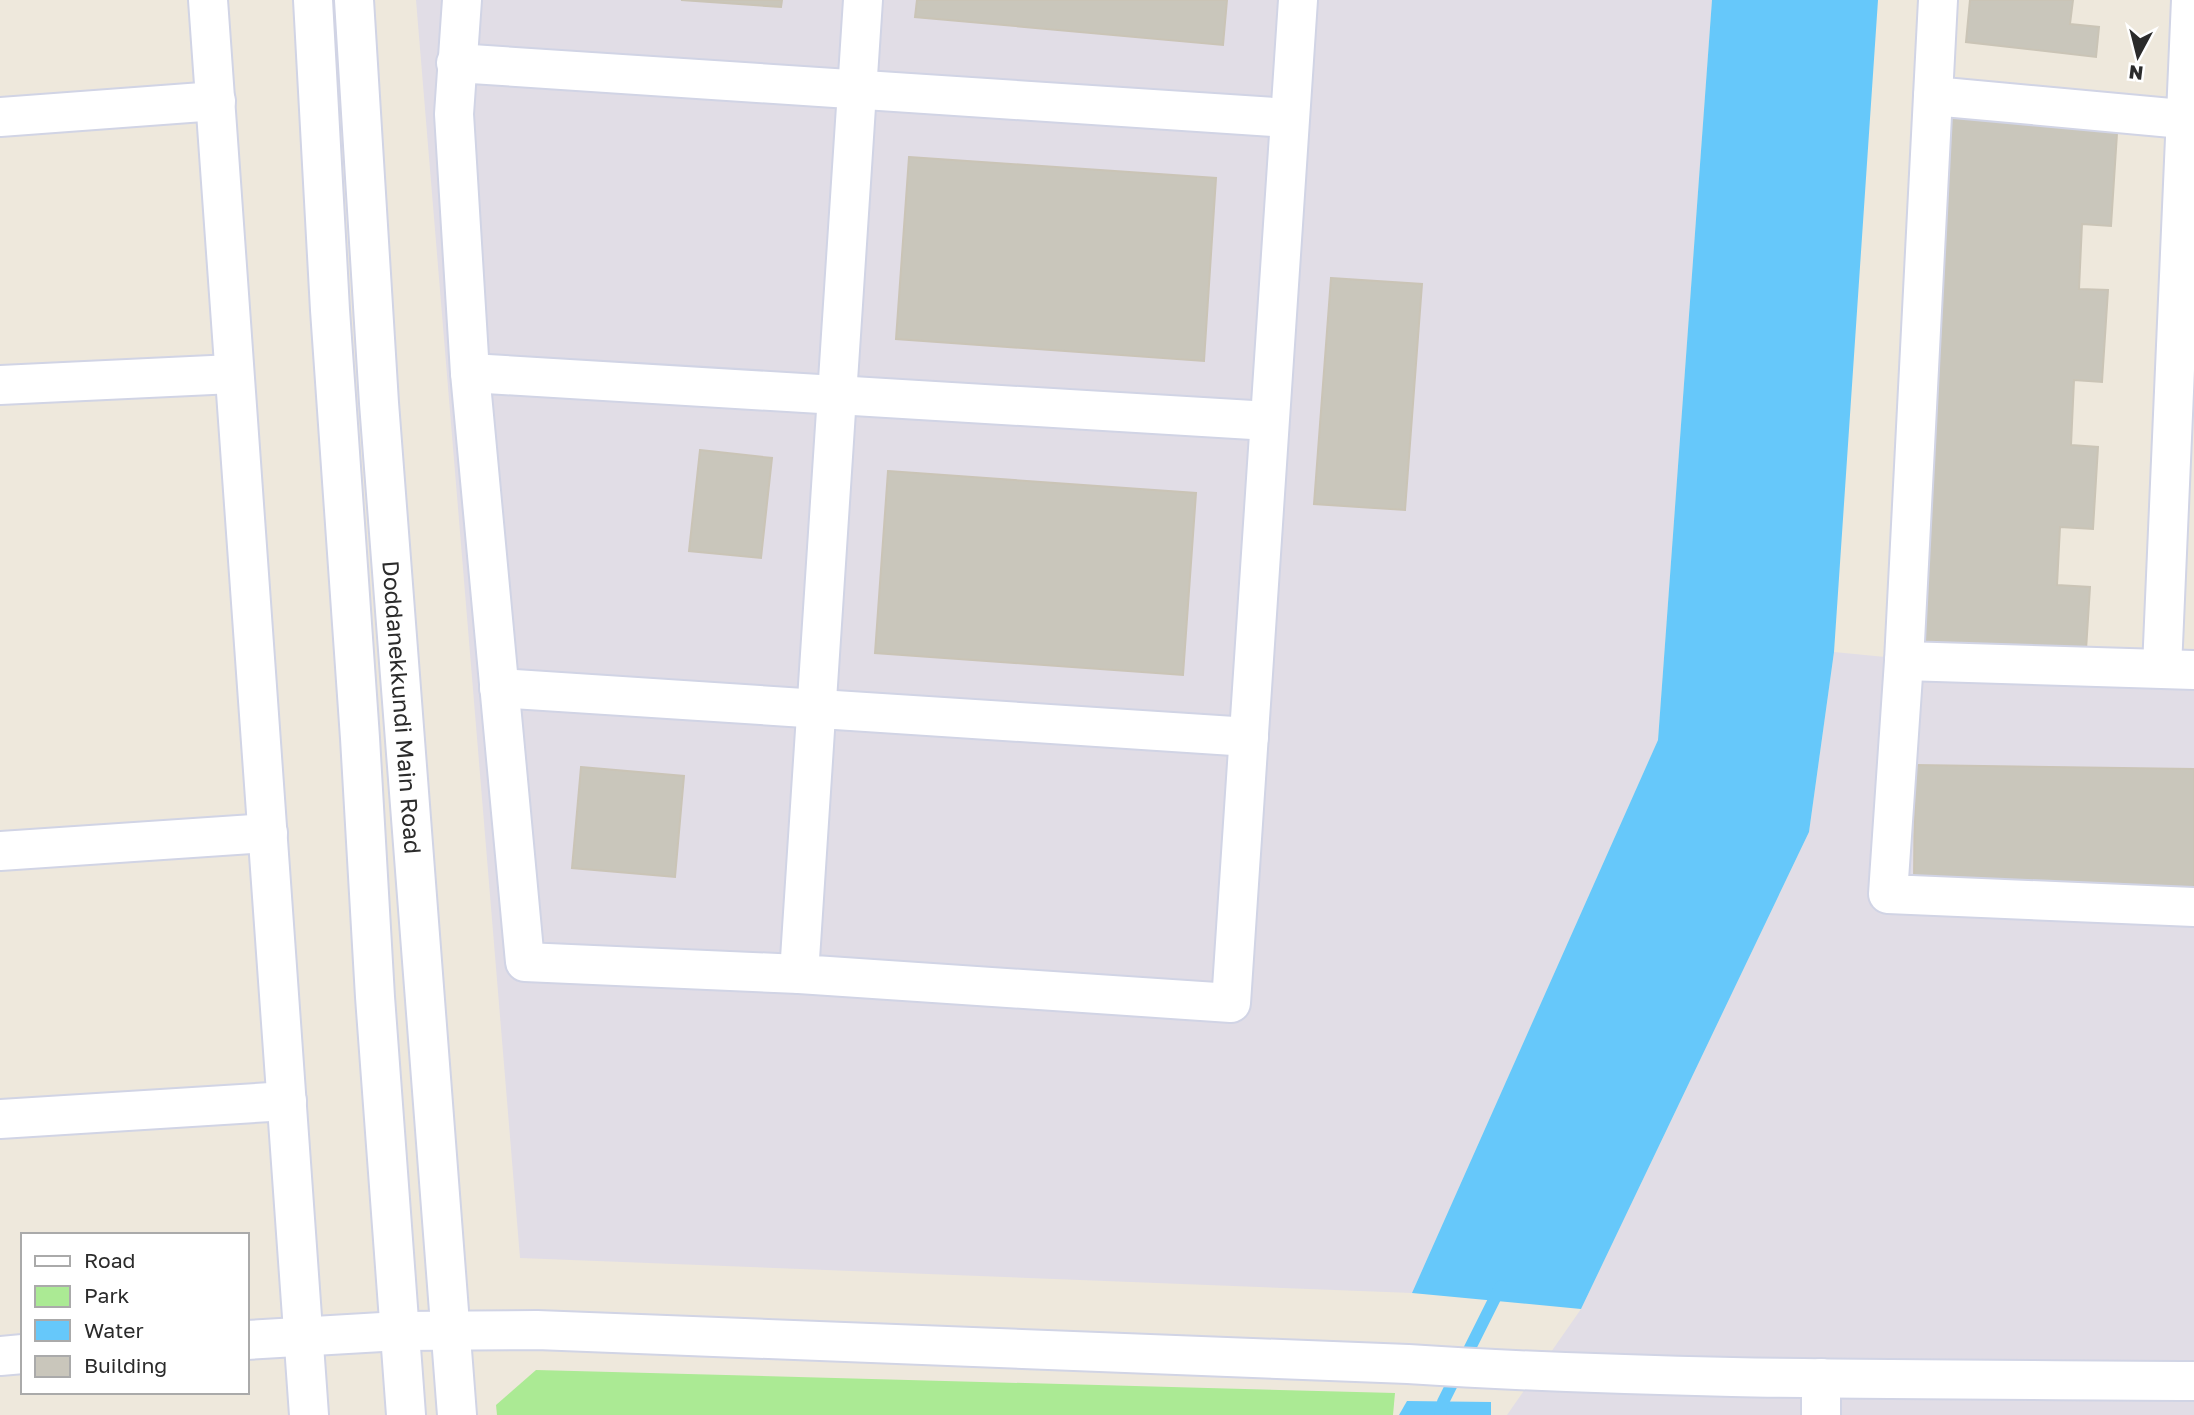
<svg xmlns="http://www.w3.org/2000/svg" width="2194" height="1415" viewBox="0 0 2194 1415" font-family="'Golos Text',sans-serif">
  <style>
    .industrial { fill: #e1dde6 }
    .green { fill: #abea94 }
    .water { fill: #66c8fa }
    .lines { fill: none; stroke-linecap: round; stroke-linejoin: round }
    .stream { stroke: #66c8fa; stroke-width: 12 }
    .building { fill: #c9c6bb; stroke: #cac4b6; stroke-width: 2 }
    .minor-casing { stroke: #d1d4e5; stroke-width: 42 }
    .minor { stroke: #fff; stroke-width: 38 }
    .labels { text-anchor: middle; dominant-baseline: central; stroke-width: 5; stroke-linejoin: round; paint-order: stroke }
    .street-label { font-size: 23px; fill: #2b2b2b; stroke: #fff }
  </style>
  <rect width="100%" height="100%" fill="#eee8dc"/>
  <!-- industrial -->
  <g class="industrial">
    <path d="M416,0H1712L1658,740L1412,1293L520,1258Z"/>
    <path d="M1834,652L2194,687V1415H1507L1581,1309L1809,832Z"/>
  </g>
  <!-- green -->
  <path class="green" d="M536,1370L1395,1393L1393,1415H497L496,1405Z"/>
  <!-- water -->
  <g class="water">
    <path d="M1712,0H1878L1834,652L1809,832L1581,1309L1412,1293L1658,740Z"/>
    <path d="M1407,1401L1491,1402V1415H1399Z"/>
  </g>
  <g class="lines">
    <!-- stream -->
    <path class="stream" d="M1440,1415L1443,1402L1501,1286"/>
  </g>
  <!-- building -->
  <g class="building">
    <path d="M681,0H782L781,7Z"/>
    <path d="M917,0H1227L1223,45L915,17Z"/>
    <path d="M1970,0H2073L2070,24L2099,27L2096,57L1966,42Z"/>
    <path d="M1941,107L2118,118L2111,226L2082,224L2079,289L2108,290L2102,382L2074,380L2071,445L2098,447L2093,529L2060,527L2057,585L2090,587L2086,650L1909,640Z"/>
    <path d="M909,157L1216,178L1204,361L896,339Z"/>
    <path d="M1331,278L1422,284L1405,510L1314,504Z"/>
    <path d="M700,450L772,458L761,558L689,551Z"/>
    <path d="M888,471L1196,493L1183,675L875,653Z"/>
    <path d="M1915,765L2194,769V890L1914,886Z"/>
    <path d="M581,767L684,776L675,877L572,868Z"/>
  </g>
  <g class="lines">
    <!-- minor casing -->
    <g class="minor-casing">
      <g id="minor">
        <path d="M208,0L309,1415"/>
        <path d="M313,0L330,310L360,738L375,997L406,1415"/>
        <path id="s1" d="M354,0L379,403L457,1415"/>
        <path d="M462,0L454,114L470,373L525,962L799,974"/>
        <path d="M863,0L799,974L1231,1003L1298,0"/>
        <path d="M1938,0L1933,96L2194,120"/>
        <path d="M456,63L1289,118"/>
        <path d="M1933,96L1904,661L1888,894L2194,907"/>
        <path d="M0,117L216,101"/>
        <path d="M470,373L1269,421"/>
        <path d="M0,385L233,374"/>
        <path d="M1904,661L2194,670"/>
        <path d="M2162,668L2191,0"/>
        <path d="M499,688L1249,737"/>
        <path d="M0,851L268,833"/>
        <path d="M0,1119L287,1101"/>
        <path d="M247,1340L399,1331L537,1330L1408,1364C1669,1381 1932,1379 2194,1381"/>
        <path d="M0,1356L23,1354"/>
        <path d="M1821,1378V1415"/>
      </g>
    </g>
    <!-- minor -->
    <use href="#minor" class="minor"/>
  </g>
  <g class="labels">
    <!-- street labels -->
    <g class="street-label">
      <text stroke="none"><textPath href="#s1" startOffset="709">Doddanekkundi Main Road</textPath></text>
    </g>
  </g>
  <!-- legend -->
  <rect x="21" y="1233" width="228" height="161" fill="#ffffff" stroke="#aaaaaa" stroke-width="2"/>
  <rect x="35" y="1256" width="35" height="10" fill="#ffffff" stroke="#aaaaaa" stroke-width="2"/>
  <text x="84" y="1268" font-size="21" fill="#2b2b2b">Road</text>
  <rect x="35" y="1286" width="35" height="21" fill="#abea94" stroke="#aaaaaa" stroke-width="2"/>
  <text x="84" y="1303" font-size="21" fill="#2b2b2b">Park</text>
  <rect x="35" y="1320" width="35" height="21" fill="#66c8fa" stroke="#aaaaaa" stroke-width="2"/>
  <text x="84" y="1338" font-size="21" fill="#2b2b2b">Water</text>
  <rect x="35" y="1356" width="35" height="21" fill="#c9c6bb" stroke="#aaaaaa" stroke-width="2"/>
  <text x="84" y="1373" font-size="21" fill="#2b2b2b">Building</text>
  <!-- north arrow -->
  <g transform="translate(2138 56) rotate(187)" stroke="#ffffff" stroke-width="5" paint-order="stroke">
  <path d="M0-5L12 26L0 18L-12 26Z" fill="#2b2b2b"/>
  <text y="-10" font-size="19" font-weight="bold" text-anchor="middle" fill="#2b2b2b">N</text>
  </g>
</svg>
